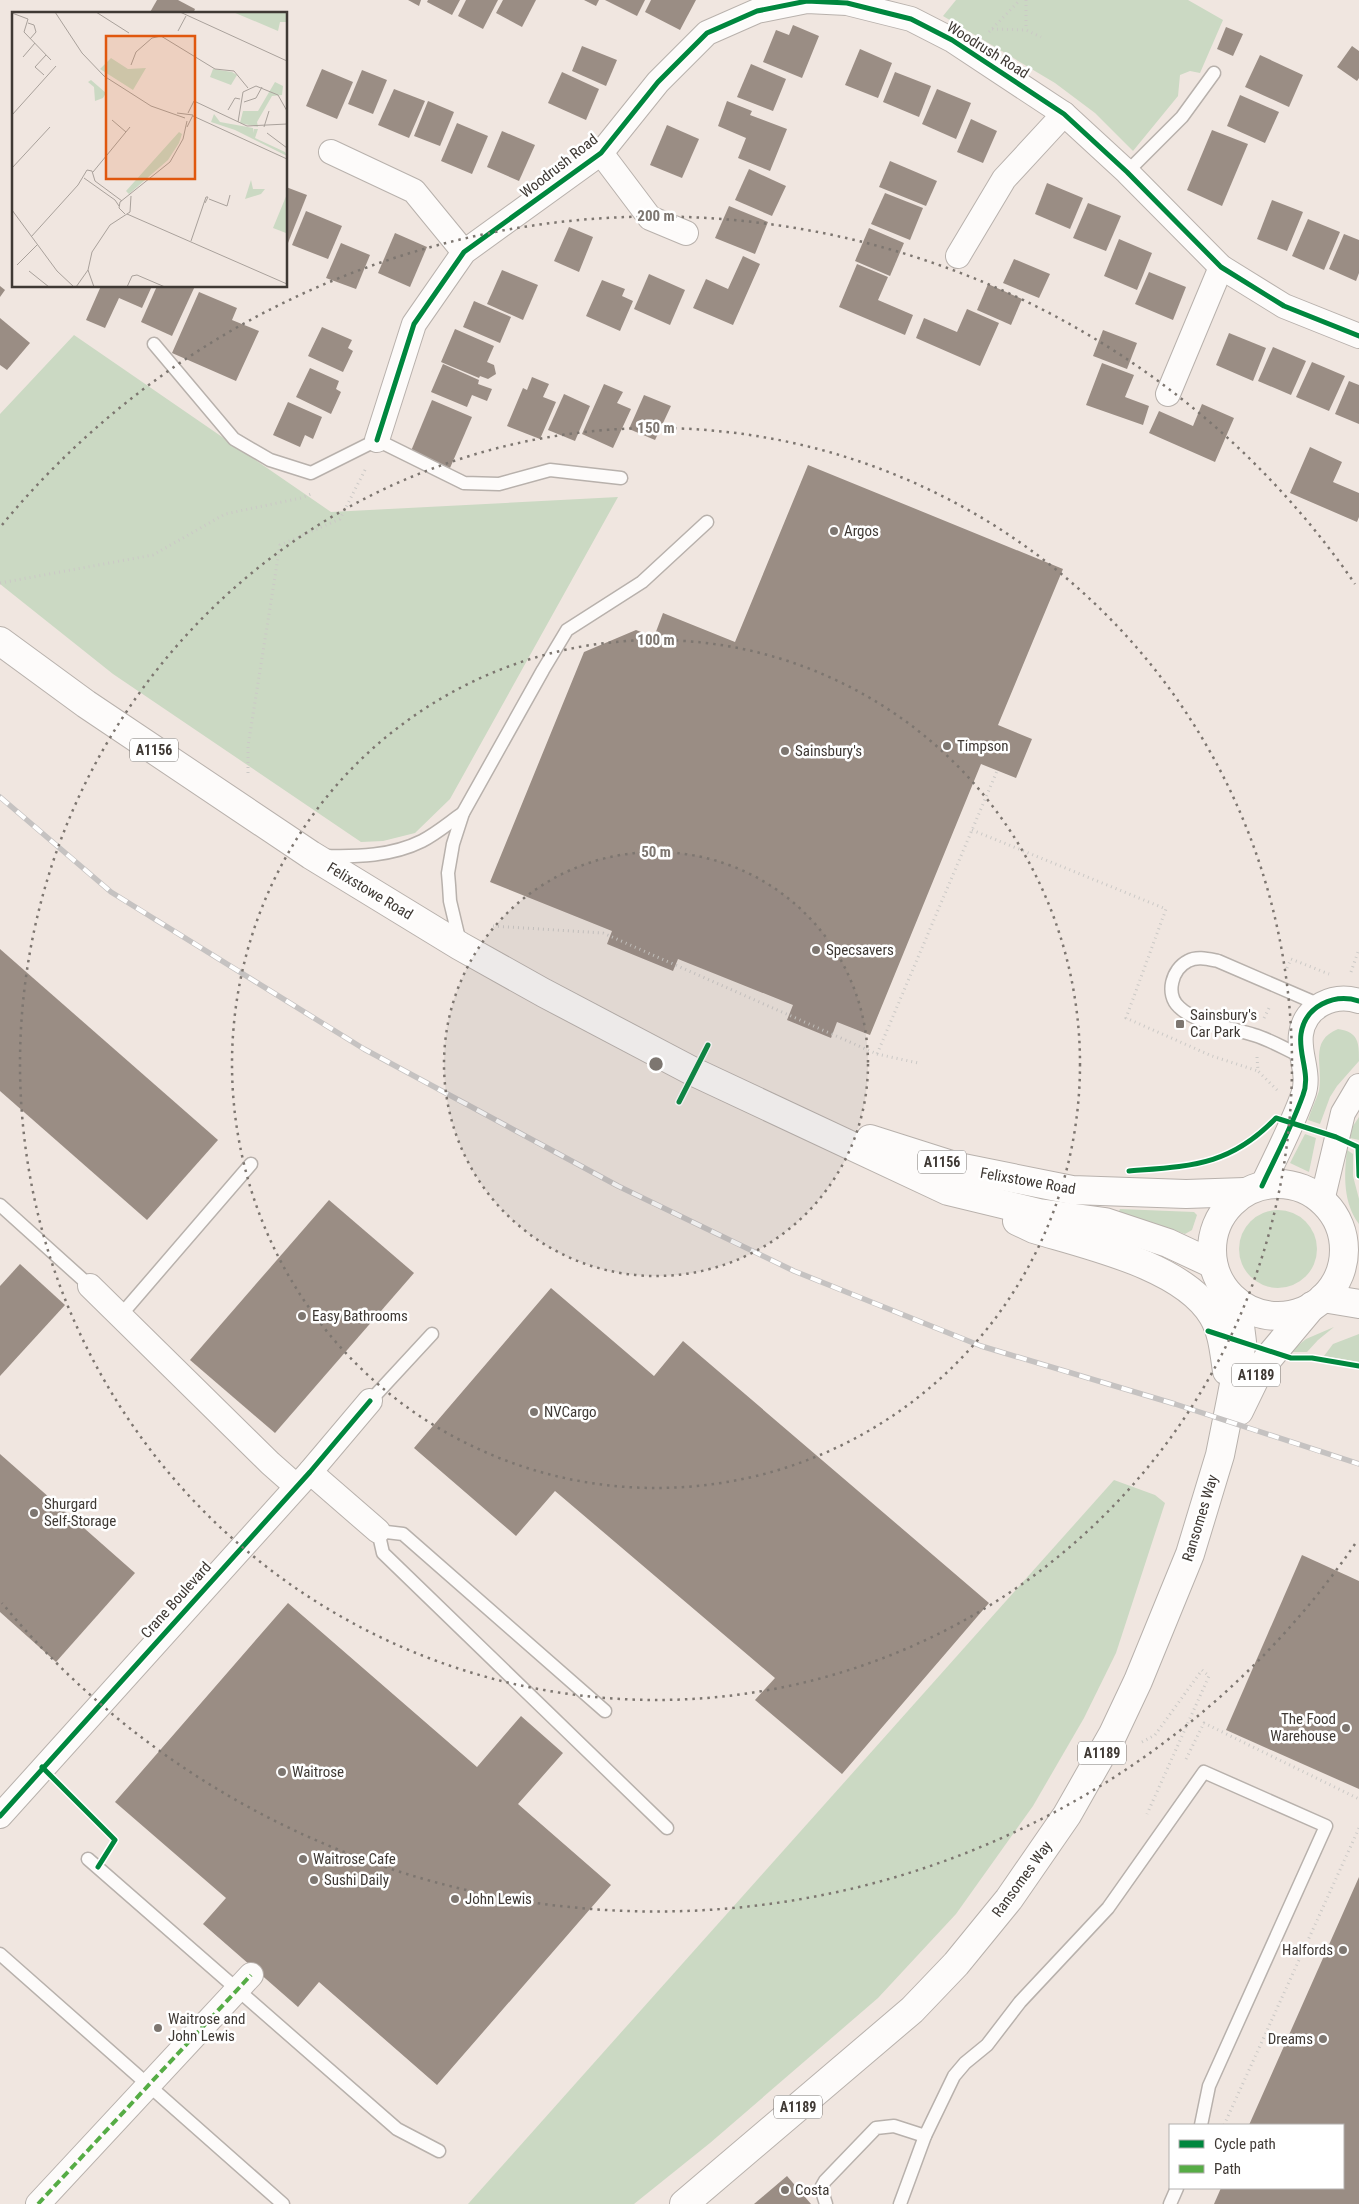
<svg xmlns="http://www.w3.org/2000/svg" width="1359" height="2204" viewBox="0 0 1359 2204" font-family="'Roboto Condensed',sans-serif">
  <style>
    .green { fill: #cbd9c3 }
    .building { fill: #9a8d84 }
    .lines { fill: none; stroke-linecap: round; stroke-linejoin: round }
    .lane-casing { stroke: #b8b1ac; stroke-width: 15 }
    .street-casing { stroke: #b8b1ac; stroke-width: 26 }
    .primary-casing { stroke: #b8b1ac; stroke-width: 30 }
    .path { stroke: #cbc9c6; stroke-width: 3; stroke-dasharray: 1 4; stroke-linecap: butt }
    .lane { stroke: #fdfbfa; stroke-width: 12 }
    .street { stroke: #fdfbfa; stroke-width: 24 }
    .primary { stroke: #fdfbfa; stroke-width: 28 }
    .rail-casing { stroke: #c5c2c1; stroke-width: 5.5 }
    .rail { stroke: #fff; stroke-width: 4; stroke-dasharray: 11; stroke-linecap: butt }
    .quiet { stroke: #56ac45; stroke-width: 4; stroke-dasharray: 8 4; stroke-linecap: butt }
    .cycleway-casing { stroke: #fff; stroke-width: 8 }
    .cycleway { stroke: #00873e; stroke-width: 5 }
    .ring { fill: none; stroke: #7d7670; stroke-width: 2.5; stroke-dasharray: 2.5 5 }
    .poi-dot { fill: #7d7670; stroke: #fff; stroke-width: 2 }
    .labels { text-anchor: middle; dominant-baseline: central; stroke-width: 5; stroke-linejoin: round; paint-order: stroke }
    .shield { fill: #fff; stroke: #797471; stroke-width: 1 }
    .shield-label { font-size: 14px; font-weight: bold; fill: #3f3934 }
    .street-label { font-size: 15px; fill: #3f3934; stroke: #fff }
    .poi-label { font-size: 15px; fill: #3f3934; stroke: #fff; text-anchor: start }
    .inset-road { fill: none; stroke: #a9a19b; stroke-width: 1 }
    .view { fill: #e0570e; fill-opacity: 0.15; stroke: #e0570e; stroke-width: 2.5 }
    .inset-edge { fill: none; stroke: #3f3934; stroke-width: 2.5 }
    .centre { fill: #7d7670; stroke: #fff; stroke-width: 2.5 }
    .ring-label { font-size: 15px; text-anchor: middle; font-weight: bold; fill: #7d7670; stroke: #fff; stroke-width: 5; stroke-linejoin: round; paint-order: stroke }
  </style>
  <rect width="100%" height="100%" fill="#f0e6e0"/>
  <!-- green -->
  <g class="green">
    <path d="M956,0H1188L1223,20L1200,73L1190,71L1180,75L1178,96L1133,151L1095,113L1055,83L943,16Z"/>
    <path d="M74,335L331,512L618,497L450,799L415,833L383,841L361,842L113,674L0,584V414Z"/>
    <path d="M1338,1029C1359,1032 1359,1043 1359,1061L1337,1086L1330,1097L1320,1124L1308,1120C1311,1110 1316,1100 1319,1091C1324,1067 1308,1041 1338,1029Z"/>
    <path d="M1359,1117V1140L1350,1138L1353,1126Z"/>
    <path d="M1305,1134L1316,1138L1309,1172L1290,1163Z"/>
    <path d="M1347,1150L1353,1154V1176L1359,1199V1224C1343,1203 1344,1175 1347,1150Z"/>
    <path d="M1120,1209L1194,1212L1197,1215L1192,1230L1185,1234L1151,1222L1120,1215L1118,1213Z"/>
    <circle cx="1278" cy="1249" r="39"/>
    <path d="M1334,1327L1318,1340L1307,1352H1290L1306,1339Z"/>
    <path d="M1359,1334V1362L1324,1356L1333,1344Z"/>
    <path d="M1114,1480L1155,1495L1165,1503L1116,1653L1084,1718L1033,1806L956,1914L878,1998L710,2143L634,2204H468Z"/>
  </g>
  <!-- building -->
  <g class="building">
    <path d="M157,0H178L195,9L193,14H149Z"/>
    <path d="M408,0H421L419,6Z"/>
    <path d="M428,0H460L452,15L427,2Z"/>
    <path d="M466,0H498L483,29L458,16Z"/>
    <path d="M503,0H536L522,27L496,13Z"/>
    <path d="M584,0H599L596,6Z"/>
    <path d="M605,0H645L637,16Z"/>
    <path d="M651,0H696L680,30L645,12Z"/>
    <path d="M793,25L819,36L802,78L763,62L776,30L789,35Z"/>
    <path d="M1226,27L1243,34L1233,56L1217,49Z"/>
    <path d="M582,46L617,60L606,86L572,71Z"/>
    <path d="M1352,46L1359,51V78L1357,81L1337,67Z"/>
    <path d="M860,49L892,63L878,98L845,85Z"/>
    <path d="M1260,55L1303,75L1289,107L1245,87Z"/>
    <path d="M751,64L786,79L773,111L737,97Z"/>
    <path d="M322,69L353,82L337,119L306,106Z"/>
    <path d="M362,70L387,80L373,114L348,104Z"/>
    <path d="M562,72L599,89L586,120L548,103Z"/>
    <path d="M895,72L931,86L919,117L883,102Z"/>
    <path d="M394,89L425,101L409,138L378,125Z"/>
    <path d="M937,89L971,103L956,139L922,124Z"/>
    <path d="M1240,95L1279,112L1265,143L1227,126Z"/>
    <path d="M428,101L454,112L440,146L414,136Z"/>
    <path d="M727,101L752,111L750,115L787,129L770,171L738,158L746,138L718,126Z"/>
    <path d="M971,119L997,131L983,163L957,152Z"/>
    <path d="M457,123L488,136L472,174L441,161Z"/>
    <path d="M667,125L699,139L682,178L650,165Z"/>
    <path d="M1212,130L1248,144L1222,206L1187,190Z"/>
    <path d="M502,131L535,145L519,181L487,167Z"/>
    <path d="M890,161L937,181L926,206L879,187Z"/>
    <path d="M749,169L786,186L772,216L735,200Z"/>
    <path d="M1047,183L1083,198L1070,229L1035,214Z"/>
    <path d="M286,187L307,195L286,248Z"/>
    <path d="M885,193L923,208L910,240L871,224Z"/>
    <path d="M1272,200L1303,212L1287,251L1257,239Z"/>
    <path d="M1088,203L1121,216L1106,251L1073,238Z"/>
    <path d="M729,206L768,222L755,254L715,238Z"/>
    <path d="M306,211L342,226L328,259L292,245Z"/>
    <path d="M1308,219L1340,232L1324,270L1292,256Z"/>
    <path d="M569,227L593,237L579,272L554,261Z"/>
    <path d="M869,228L904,243L890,276L855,261Z"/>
    <path d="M395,233L427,247L410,287L378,273Z"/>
    <path d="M1344,234L1359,240V273L1356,281L1329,269Z"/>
    <path d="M1119,239L1152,253L1137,290L1104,276Z"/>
    <path d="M341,243L370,255L356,289L326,278Z"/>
    <path d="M743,256L760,264L733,325L693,308L706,279L728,289Z"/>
    <path d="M1014,259L1050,274L1039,298L1003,283Z"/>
    <path d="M857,264L888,277L878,300L913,315L905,335L839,307Z"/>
    <path d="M502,270L538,285L523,320L487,304Z"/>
    <path d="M1149,272L1186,287L1173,320L1135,304Z"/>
    <path d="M649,274L685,290L670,325L634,309Z"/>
    <path d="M602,280L625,289L622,296L633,301L620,331L586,316Z"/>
    <path d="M988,284L1022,299L1011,325L977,310Z"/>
    <path d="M0,286L5,290L0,297Z"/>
    <path d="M101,286H152L142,308L119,298L105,328L86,320Z"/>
    <path d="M157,286H195L172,336L141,322Z"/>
    <path d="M199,292L237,308L232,320L259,331L236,381L172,353Z"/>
    <path d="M474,301L511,317L500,343L463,327Z"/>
    <path d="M967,309L999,323L980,366L916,338L924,318L957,332Z"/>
    <path d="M0,318L30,343L7,370L0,365Z"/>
    <path d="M322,327L352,340L348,348L353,351L343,372L308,356Z"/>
    <path d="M455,329L494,346L487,362L494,365L496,374L488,379L480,376L479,378L441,362Z"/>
    <path d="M1103,330L1137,343L1127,369L1093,356Z"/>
    <path d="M1229,333L1266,348L1253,381L1216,365Z"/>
    <path d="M1273,347L1306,361L1291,395L1258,381Z"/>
    <path d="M1312,362L1345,376L1329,411L1296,397Z"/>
    <path d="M1102,363L1134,375L1125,397L1149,406L1143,425L1086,405Z"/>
    <path d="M443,364L479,380L478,384L492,389L487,401L472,395L467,407L431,392Z"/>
    <path d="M310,368L339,381L336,389L341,392L331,414L296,397Z"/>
    <path d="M532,377L549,384L543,397L556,402L540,439L507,426L523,388L527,390Z"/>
    <path d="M1349,381L1359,385V424L1335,414Z"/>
    <path d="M604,384L623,392L617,403L631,409L613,448L582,434Z"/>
    <path d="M564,394L590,406L575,441L548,430Z"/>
    <path d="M644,395L671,406L655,440L629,429Z"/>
    <path d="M432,400L472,417L450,468L411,451Z"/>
    <path d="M288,402L322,417L313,439L305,435L300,447L273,435Z"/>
    <path d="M1202,404L1234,418L1215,462L1149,433L1159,411L1193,426Z"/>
    <path d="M1310,447L1342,462L1333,482L1359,493V517L1357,522L1290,493Z"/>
    <path d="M808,465L1063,569L998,725L1032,739L1016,778L981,764L870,1035L837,1022L831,1038L787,1020L793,1005L678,959L673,971L607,944L612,931L490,882L584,652L636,630L654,637L663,613L735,642Z"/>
    <path d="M0,949L218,1140L147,1220L0,1091Z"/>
    <path d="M329,1200L414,1273L275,1433L190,1360Z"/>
    <path d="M20,1264L65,1305L0,1376V1286Z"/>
    <path d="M551,1288L654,1376L683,1341L989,1603L842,1774L755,1700L775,1678L555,1491L516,1536L414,1448Z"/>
    <path d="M0,1454L135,1573L56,1662L0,1612Z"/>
    <path d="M1302,1555L1359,1581V1789L1226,1730Z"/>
    <path d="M288,1603L477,1767L521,1716L563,1753L518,1804L611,1885L437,2085L319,1982L298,2007L203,1924L226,1898L115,1802Z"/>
    <path d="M1359,1877V2204H1214L1221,2188H1343V2125H1249Z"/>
    <path d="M787,2176L811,2204H754Z"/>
  </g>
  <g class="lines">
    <!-- lane casing -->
    <g class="lane-casing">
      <g id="lane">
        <path d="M1127,172L1182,117L1214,73"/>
        <path d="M154,344L234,439L270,460L311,473L377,440L464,483L499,484L550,470L621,478"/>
        <path d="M324,856C357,857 392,856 422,841C436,834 450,822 463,813"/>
        <path d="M460,943L450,901L449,885L448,873L453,844L463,813L543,670L567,630L642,582L707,522"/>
        <path d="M1303,1057C1287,1050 1271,1040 1254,1035C1232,1028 1195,1023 1179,1007C1165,994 1172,969 1188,961C1197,956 1208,959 1218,961L1320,1005"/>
        <path d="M0,1205L90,1286"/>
        <path d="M120,1316L251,1164"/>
        <path d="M370,1401L432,1334"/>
        <path d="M605,1711L403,1534L378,1531L383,1553L667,1828"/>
        <path d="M88,1859L397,2129L439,2151"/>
        <path d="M0,1954L283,2204"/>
        <path d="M826,2204L821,2188L825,2181L876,2128L894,2126L925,2136"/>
        <path d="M900,2204L925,2136L954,2076L965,2063L987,2045L1020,2002L1108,1908L1204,1772L1326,1826L1209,2086L1201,2125"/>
        <path d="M1170,2204L1177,2188"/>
      </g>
    </g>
    <!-- street casing -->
    <g class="street-casing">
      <g id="street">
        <path d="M331,152L414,191L464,252"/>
        <path d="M601,153L650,218L686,233"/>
        <path d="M958,256L1004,179L1064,114"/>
        <path d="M1168,394L1221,267"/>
        <path d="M377,440L414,324L464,252L601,153L658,82L707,33L757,11L807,1L847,3L911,19L952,40L1064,114L1127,172L1221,267L1284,306L1359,336"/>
        <path d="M1262,1186C1276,1156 1292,1126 1303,1095C1311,1075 1298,1054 1301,1034C1305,1006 1334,993 1359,1001"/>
        <path d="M1322,1201L1343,1113L1359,1086"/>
        <path d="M90,1286L270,1463L296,1486"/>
        <path d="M310,1472L378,1531"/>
        <path d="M0,1816L310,1472L370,1401"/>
        <path d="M38,2204L251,1975"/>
      </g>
    </g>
    <!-- primary casing -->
    <g class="primary-casing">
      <g id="primary">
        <path d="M0,641L86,704L311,855L460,946L544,993L694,1072L948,1191L1039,1213L1105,1222L1168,1243L1213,1264"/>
        <path d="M870,1139L958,1167L1072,1190L1186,1194L1245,1192"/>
        <circle cx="1278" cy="1250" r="66"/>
        <path d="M1017,1221L1034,1229C1087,1245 1184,1266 1213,1316C1223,1333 1224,1352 1227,1371"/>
        <path d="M1323,1298L1359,1304"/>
        <path d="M1239,1411L1260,1368L1312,1306"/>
        <path d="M684,2204L912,2010L956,1964L1009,1899L1067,1815L1113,1734L1138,1681L1190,1554L1220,1455L1231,1400L1242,1342L1237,1302"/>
      </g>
    </g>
    <!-- path -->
    <g class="path">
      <path d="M1026,0V30"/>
      <path d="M992,29L1026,30L1041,37"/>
      <path d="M989,32L1020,0"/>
      <path d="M0,583L153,555L225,514L301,498L311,494"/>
      <path d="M248,773V746L280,545L340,519L366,468"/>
      <path d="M972,830L1166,909L1126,1018L1212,1056L1258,1071"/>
      <path d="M493,926L603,933L877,1054L997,771"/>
      <path d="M1287,968L1291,959L1329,974"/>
      <path d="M1351,972L1359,949"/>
      <path d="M1264,1018L1270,1006"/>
      <path d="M877,1054L918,1063"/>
      <path d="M1257,1057L1258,1071L1277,1090"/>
      <path d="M1142,1742L1155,1735L1202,1670L1209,1676L1147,1814"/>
      <path d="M1186,1759L1204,1723L1359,1799"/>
      <path d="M1224,2125L1359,1828"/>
    </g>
    <!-- lane -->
    <use href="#lane" class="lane"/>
    <!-- street -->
    <use href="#street" class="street"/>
    <!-- primary -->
    <use href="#primary" class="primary"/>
    <!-- rail casing -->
    <g class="rail-casing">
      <path id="rail" d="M0,797L111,892L364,1049L618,1186L794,1271L981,1346L1175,1404L1359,1464"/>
    </g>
    <!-- rail -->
    <use href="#rail" class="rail"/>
    <!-- quiet -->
    <path class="quiet" d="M38,2204L251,1975"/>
    <!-- cycleway casing -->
    <g class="cycleway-casing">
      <g id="cycleway">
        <path d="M377,440L414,324L464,252L601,153L658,82L707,33L757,11L807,1L847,3L911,19L952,40L1064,114L1127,172L1221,267L1284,306L1359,336"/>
        <path d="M679,1102L708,1045"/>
        <path d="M1129,1171C1191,1166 1230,1166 1276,1118L1336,1137L1358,1147L1359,1176"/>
        <path d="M1262,1186C1276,1156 1292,1126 1303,1095C1311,1075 1298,1054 1301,1034C1305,1006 1334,993 1359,1001"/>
        <path d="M1208,1331L1291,1358H1312L1359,1366"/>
        <path d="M42,1767L115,1840L98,1867"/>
        <path d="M0,1816L310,1472L370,1401"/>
      </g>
    </g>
    <!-- cycleway -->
    <use href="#cycleway" class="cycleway"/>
  </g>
  <!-- distance rings -->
  <circle cx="656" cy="1064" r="212" fill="#7d7670" fill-opacity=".12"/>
  <g class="ring">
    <circle cx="656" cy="1064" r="212"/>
    <circle cx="656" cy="1064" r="424"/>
    <circle cx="656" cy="1064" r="636"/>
    <path d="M1355 1544A848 848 0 0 1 2 1603M2 525A848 848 0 0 1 1355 584"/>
  </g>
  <!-- markers -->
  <g class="poi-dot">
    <circle cx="834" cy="531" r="5"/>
    <circle cx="947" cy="746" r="5"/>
    <circle cx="785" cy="751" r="5"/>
    <circle cx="816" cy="950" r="5"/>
    <rect x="1175" y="1019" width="10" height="10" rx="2.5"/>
    <circle cx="302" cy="1316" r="5"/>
    <circle cx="534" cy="1412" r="5"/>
    <circle cx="34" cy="1513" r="5"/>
    <circle cx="1346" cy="1728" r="5"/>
    <circle cx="282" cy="1772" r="5"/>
    <circle cx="303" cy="1859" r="5"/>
    <circle cx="314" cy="1880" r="5"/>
    <circle cx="455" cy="1899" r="5"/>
    <circle cx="1343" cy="1950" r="5"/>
    <circle cx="158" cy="2028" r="5"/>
    <circle cx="1323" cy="2039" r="5"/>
    <circle cx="785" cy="2190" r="5"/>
  </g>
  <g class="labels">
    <!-- shield labels -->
    <g class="shield">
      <rect x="130" y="738.5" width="48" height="23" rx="4"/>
      <rect x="918" y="1150.5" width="48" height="23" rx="4"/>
      <rect x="1232" y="1363.5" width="48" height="23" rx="4"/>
      <rect x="1078" y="1741.5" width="48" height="23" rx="4"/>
      <rect x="774" y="2095.5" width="48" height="23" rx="4"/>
    </g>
    <g class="shield-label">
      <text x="154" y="750">A1156</text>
      <text x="942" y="1162">A1156</text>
      <text x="1256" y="1375">A1189</text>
      <text x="1102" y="1753">A1189</text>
      <text x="798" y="2107">A1189</text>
    </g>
    <!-- street labels -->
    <g class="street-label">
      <text transform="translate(988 50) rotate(32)">Woodrush Road</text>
      <text transform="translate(559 166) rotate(-38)">Woodrush Road</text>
      <text transform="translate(370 891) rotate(31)">Felixstowe Road</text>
      <text transform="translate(1028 1181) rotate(10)">Felixstowe Road</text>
      <text transform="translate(1200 1518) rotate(-73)">Ransomes Way</text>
      <text transform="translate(176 1600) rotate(-48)">Crane Boulevard</text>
      <text transform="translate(1022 1879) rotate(-54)">Ransomes Way</text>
    </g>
    <!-- poi labels -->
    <g class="poi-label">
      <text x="844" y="531">Argos</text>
      <text x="957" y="746">Timpson</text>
      <text x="795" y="751">Sainsbury's</text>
      <text x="826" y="950">Specsavers</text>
      <text x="1190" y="1015">Sainsbury's<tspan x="1190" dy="17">Car Park</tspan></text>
      <text x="312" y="1316">Easy Bathrooms</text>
      <text x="544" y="1412">NVCargo</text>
      <text x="44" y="1504">Shurgard<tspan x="44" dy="17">Self-Storage</tspan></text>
      <text x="1336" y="1719" text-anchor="end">The Food<tspan x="1336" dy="17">Warehouse</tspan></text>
      <text x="292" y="1772">Waitrose</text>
      <text x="313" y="1859">Waitrose Cafe</text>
      <text x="324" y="1880">Sushi Daily</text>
      <text x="465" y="1899">John Lewis</text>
      <text x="1333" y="1950" text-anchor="end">Halfords</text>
      <text x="168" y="2019">Waitrose and<tspan x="168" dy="17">John Lewis</tspan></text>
      <text x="1313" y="2039" text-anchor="end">Dreams</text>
      <text x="795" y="2190">Costa</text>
    </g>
  </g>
  <!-- overview -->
  <g transform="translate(12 12)">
    <rect width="275" height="275" fill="#f0e6e0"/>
    <path d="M221,0H275V10H268L266,19ZM99,46L116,57L134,56L121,78L88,57ZM201,57L220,60L225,63L219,73L198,65ZM79,68L94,81L91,86L83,89L82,75L76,70ZM263,70L271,74L270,83L260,84L245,110L246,115L228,111L231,99H246ZM202,102L208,110L241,116L242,121V117H246L243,126L273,140L275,144L223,118L199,110ZM167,120L170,122L167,131L156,148L117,182L114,179ZM239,168L241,177H253L249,182L233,187ZM275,182V221H274L261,216Z" fill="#cbd9c3"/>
    <path class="inset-road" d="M43,0L70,41L92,64L139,94L173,106M84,0L117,21M168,0L275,49M0,1L16,7L12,20L39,48M16,11L22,13L24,20L18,27M166,19L174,4M11,45L23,31M119,53L124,40L140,26L149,24L203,57L222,59L236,76M32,63L23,55L34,43M232,90L244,86L250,75M216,98L223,86L228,87M165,101L181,103L175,115M176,101L182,89L235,114L275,112M0,103L44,54M181,104L275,147M100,108L114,120M226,110L231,80L244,74L266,83L275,99M252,115L257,99M255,121L275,136M0,156L38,115M81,160L118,115M72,166L103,188L107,194M197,187L215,194L218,183M0,198L45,259L62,275M113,202L107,196L108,190L158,150L171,127L175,109M115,202L275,272M19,225L66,173L75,158L80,159L83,169L110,189M179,229L194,185H196L193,191M5,253L25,233M17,259L37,275M64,275L76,258M82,275L76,258L80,240L98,213L118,200L119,184M115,275L120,264L125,263L153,275"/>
    <path class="view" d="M94,24H183V167H94Z"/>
    <rect width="275" height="275" class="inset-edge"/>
  </g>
  <circle cx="656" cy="1064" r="8" class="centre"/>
  <g class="ring-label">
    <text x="656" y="221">200 m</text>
    <text x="656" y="433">150 m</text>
    <text x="656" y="645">100 m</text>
    <text x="656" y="857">50 m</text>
  </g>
  <!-- legend -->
  <rect x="1169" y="2124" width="175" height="65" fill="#ffffff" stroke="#b2b0ae"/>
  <rect x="1179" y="2140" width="25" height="8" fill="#00873e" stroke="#b2b0ae"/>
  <text x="1214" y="2149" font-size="15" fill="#3f3934">Cycle path</text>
  <rect x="1179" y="2165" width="25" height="8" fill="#56ac45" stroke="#b2b0ae"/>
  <text x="1214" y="2174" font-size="15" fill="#3f3934">Path</text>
</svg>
